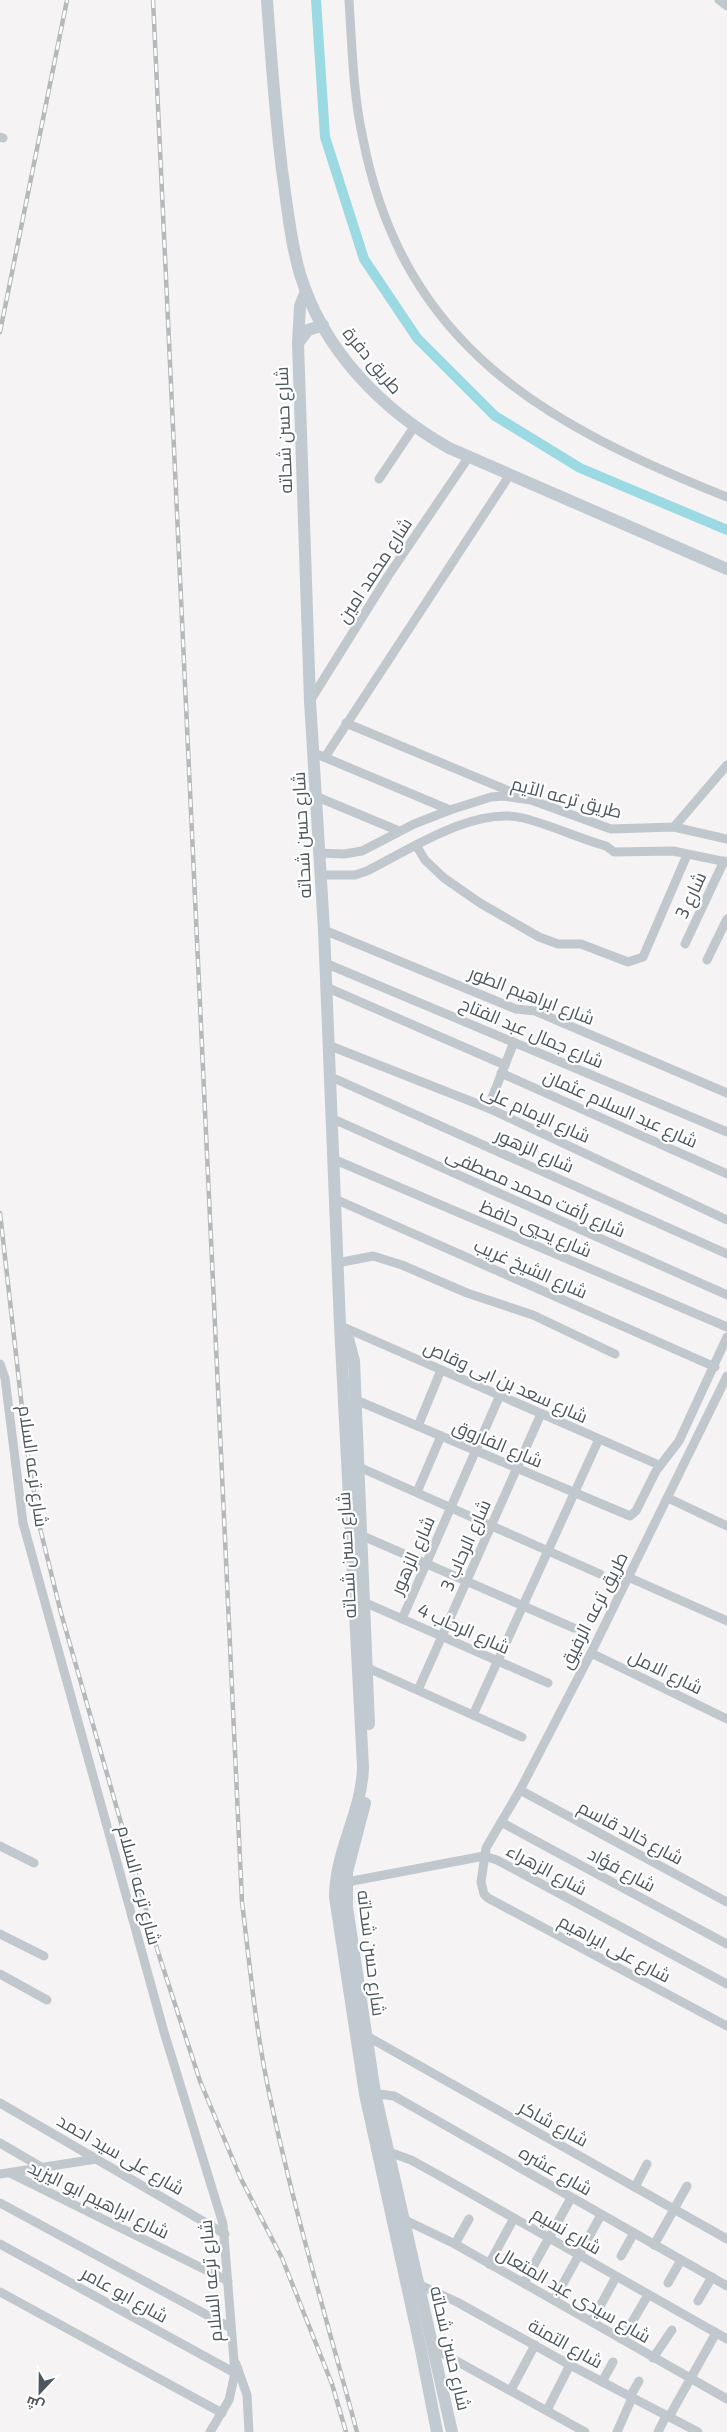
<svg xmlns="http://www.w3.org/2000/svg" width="727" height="2432" viewBox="0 0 727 2432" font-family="'Exo 2',Cairo,sans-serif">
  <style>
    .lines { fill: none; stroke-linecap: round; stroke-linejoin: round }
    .canal { stroke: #9bd9e3; stroke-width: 10 }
    .street { stroke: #c1c8cd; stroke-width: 9 }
    .secondary { stroke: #c1cad1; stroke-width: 12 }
    .rail-casing { stroke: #b6b9bc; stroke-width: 4.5 }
    .rail { stroke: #fff; stroke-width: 2.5; stroke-dasharray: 8; stroke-linecap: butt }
    .labels { text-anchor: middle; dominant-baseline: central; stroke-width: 4.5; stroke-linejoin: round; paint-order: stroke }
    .street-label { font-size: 18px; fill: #4d575e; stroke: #fff }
  </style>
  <rect width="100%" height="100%" fill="#f5f3f3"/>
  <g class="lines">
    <!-- canal -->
    <path class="canal" d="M316,0L325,137L364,259L417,338L495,416L580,468L727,530"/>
    <!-- street -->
    <g class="street">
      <path d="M349,0C352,46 353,94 363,139C404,348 545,424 727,497"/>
      <path d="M719,0L727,6"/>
      <path d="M0,137L3,138"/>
      <path d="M379,479L414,427"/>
      <path d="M310,701L388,576L468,458"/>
      <path d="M346,723L516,794"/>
      <path d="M319,755L450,810"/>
      <path d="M325,757L509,476"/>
      <path d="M315,796L399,831"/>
      <path d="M674,827L727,765"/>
      <path d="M416,845L425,860L444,878L480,903L539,937L558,944H581L628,962L643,957L687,855"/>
      <path d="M319,853L344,854L362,851L414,824L450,810L491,797L503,796L531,800L611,829L674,827L727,839"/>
      <path d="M321,875H355L367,871C409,850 474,806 523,818C551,825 578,838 606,846L614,852L673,851L727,862"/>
      <path d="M324,930L516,1009L535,1011L727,1093"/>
      <path d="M685,944L724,861"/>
      <path d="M707,960L727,919"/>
      <path d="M325,963L727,1132"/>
      <path d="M326,987L505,1065"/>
      <path d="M328,1045L488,1108L727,1220"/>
      <path d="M501,1073L727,1174"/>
      <path d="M329,1076L727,1254"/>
      <path d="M488,1108L514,1042"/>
      <path d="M331,1118L727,1295"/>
      <path d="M333,1159L727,1327"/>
      <path d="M335,1199L715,1367"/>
      <path d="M337,1263L373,1256L402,1265L467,1293L533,1315L615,1354"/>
      <path d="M341,1326L659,1465"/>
      <path d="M0,1364L5,1378L23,1523L164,2032L223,2224L235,2373L229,2400L210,2432"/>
      <path d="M727,1376L591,1653L520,1790L486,1848L481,1882L484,1894L488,1898L727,2026"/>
      <path d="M356,1400L630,1516L636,1511L656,1471L679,1441L727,1337"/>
      <path d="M418,1426L441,1370"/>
      <path d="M359,1467L600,1574"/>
      <path d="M417,1492L441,1436"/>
      <path d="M668,1498L727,1526"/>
      <path d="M363,1536L574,1628"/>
      <path d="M628,1577L727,1621"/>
      <path d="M366,1603L548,1683"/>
      <path d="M402,1619L500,1395"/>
      <path d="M591,1653L727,1719"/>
      <path d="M368,1668L522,1737"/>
      <path d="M418,1690L541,1414"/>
      <path d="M473,1715L599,1439"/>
      <path d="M520,1790L727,1902"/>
      <path d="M501,1822L727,1944"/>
      <path d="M0,1846L34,1863"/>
      <path d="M342,1883L484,1856L497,1860L727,1984"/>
      <path d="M0,1934L44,1956"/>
      <path d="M0,1974L47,2000"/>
      <path d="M365,2035L727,2239"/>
      <path d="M371,2093L394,2096L727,2286"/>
      <path d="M0,2103L225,2234"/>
      <path d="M0,2143L41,2167"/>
      <path d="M389,2152L411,2160L433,2172L727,2339"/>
      <path d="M10,2173L228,2281"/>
      <path d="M0,2174L96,2159"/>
      <path d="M635,2187L647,2164"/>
      <path d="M0,2203L231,2328"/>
      <path d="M403,2219L455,2244L727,2399"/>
      <path d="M0,2244L235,2373"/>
      <path d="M455,2244L469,2219"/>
      <path d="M654,2245L687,2186"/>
      <path d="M621,2256L634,2233"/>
      <path d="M489,2264L514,2218"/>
      <path d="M524,2283L571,2198"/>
      <path d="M668,2283L681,2260"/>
      <path d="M418,2284L457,2302L570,2365L698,2432"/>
      <path d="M0,2292L222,2413"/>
      <path d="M554,2300L601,2215"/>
      <path d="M698,2301L712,2277"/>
      <path d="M592,2321L616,2277"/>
      <path d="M622,2339L648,2295"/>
      <path d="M433,2348L585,2432"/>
      <path d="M653,2358L672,2330"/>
      <path d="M236,2364L247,2395L249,2432"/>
      <path d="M602,2382L613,2362"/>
      <path d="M511,2390L535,2345"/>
      <path d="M630,2397L639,2381"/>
      <path d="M547,2410L570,2365"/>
      <path d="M669,2417L716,2333"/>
      <path d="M617,2432L632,2398"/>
      <path d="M658,2432L666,2416"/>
    </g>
    <!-- secondary -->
    <g class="secondary">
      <path d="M267,0C271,57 275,113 282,170C287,204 290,240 300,274C323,350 382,410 449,448L727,569"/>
      <path d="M306,291L300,306L298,343L310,701L324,930L340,1325L363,1767C362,1812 335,1851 335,1897L365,2094L421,2350L437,2432"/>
      <path d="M298,343L308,330L323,325"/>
      <path d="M341,1327L348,1338L354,1361L369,1724"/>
      <path d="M365,1803L347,1872V1907L375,2093L452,2432"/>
    </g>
    <!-- rail casing -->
    <g class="rail-casing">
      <g id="rail">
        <path d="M153,0L242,1902C250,1967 256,2033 270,2097C294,2210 327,2321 357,2432"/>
        <path d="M0,332L67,0"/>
        <path d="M0,1213L26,1443L40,1528L61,1613L158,1952L200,2081L241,2179L282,2258L332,2384L346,2432"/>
      </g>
    </g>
    <!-- rail -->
    <use href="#rail" class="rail"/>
  </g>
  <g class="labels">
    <!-- street labels -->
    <g class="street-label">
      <text transform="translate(373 360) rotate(50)">طريق دفرة</text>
      <text transform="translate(283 430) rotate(-92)">شارع حسن شحاته</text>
      <text transform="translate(374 570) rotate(-57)">شارع محمد امين</text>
      <text transform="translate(567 797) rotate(15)">طريق ترعه الآيم</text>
      <text transform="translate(301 835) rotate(-93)">شارع حسن شحاته</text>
      <text transform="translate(690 895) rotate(-65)">شارع 3</text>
      <text transform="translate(532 995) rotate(21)">شارع ابراهيم الطور</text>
      <text transform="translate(532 1032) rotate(23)">شارع جمال عبد الفتاح</text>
      <text transform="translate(621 1108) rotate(24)">شارع عبد السلام عثمان</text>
      <text transform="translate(536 1113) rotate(24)">شارع الإمام على</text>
      <text transform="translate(535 1150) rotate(24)">شارع الزهور</text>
      <text transform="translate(536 1192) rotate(24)">شارع رأفت محمد مصطفى</text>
      <text transform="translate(536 1228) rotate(23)">شارع يحيي حافظ</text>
      <text transform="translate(531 1268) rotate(24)">شارع الشيخ غريب</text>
      <text transform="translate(506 1381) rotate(24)">شارع سعد بن ابى وقاص</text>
      <text transform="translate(498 1443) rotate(23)">شارع الفاروق</text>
      <text transform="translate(34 1466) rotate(82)">شارع ترعه السلام</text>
      <text transform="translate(465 1545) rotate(-66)">شارع الرحاب 3</text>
      <text transform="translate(346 1555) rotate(-93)">شارع حسن شحاته</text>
      <text transform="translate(412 1555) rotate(-66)">شارع الزهور</text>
      <text transform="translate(593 1610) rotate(-63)">طريق ترعه الرفيق</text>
      <text transform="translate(464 1628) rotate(24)">شارع الرحاب 4</text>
      <text transform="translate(666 1671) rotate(26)">شارع الامل</text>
      <text transform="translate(631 1832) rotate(28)">شارع خالد قاسم</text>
      <text transform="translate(547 1869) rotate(28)">شارع الزهراء</text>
      <text transform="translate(622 1869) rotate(28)">شارع فؤاد</text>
      <text transform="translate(140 1885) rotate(75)">شارع ترعه السلام</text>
      <text transform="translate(615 1948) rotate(28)">شارع على ابراهيم</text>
      <text transform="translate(372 1953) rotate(83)">شارع حسن شحاته</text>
      <text transform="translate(554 2123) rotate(29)">شارع شاكر</text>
      <text transform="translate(121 2154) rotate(30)">شارع على سيد احمد</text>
      <text transform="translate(556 2170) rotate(30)">شارع عشره</text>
      <text transform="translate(99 2199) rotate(26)">شارع ابراهيم ابو اليزيد</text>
      <text transform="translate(567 2230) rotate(30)">شارع نسيم</text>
      <text transform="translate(210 2281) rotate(-95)">شارع ترعه السلام</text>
      <text transform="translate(125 2294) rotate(29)">شارع ابو عامر</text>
      <text transform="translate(574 2294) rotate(30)">شارع سيدى عبد المتعال</text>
      <text transform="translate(566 2343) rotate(29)">شارع التمنة</text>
      <text transform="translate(451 2348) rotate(77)">شارع حسن شحاته</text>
    </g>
  </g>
  <!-- north arrow -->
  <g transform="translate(40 2392) rotate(202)" stroke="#ffffff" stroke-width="4" paint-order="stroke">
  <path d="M0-4L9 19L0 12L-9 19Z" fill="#4d575e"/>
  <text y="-8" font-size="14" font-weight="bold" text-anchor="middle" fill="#4d575e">ش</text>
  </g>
</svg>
